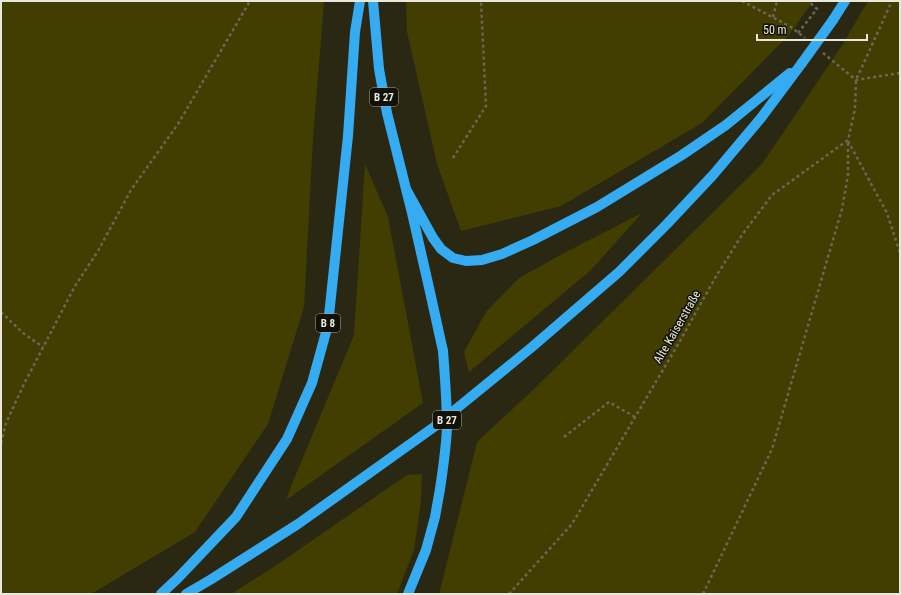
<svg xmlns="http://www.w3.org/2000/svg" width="901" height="595" viewBox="0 0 901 595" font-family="'Roboto Condensed',sans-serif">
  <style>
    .green { fill: #423d00 }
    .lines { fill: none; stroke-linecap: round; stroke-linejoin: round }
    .path { stroke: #696855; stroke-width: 2.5; stroke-dasharray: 3 3; stroke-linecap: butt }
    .major { stroke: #35abf2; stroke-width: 10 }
    .major-bridge { stroke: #35abf2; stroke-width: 10 }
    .labels { text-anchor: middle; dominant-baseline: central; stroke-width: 3; stroke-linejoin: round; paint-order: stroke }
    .shield { fill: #111107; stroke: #a8a89b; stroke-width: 1 }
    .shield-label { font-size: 11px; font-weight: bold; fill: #e9e9db }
    .street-label { font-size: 12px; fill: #e9e9db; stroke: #111107 }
  </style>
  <rect width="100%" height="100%" fill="#2a2813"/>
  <!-- green -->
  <g class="green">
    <path d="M1,1H324L313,139L304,307L268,424L195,532L91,594H1Z"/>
    <path d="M406,1H813L789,35L702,123L561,206L461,231L437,164L407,32Z"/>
    <path d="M868,1H900V594H439L477,442L534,389L762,164L843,44Z"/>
    <path d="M365,164L388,217L423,403L286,500L294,479L354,335Z"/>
    <path d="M642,213L591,270L469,372L464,352L486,312L519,278L564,253Z"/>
    <path d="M422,474L421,501L414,550L397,594H231L278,564L407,475Z"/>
  </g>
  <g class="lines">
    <!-- path -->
    <g class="path">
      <path d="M742,1L791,27L805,38"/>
      <path d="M773,17L777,1"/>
      <path d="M798,33L817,9L808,1"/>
      <path d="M823,53L856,80L900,73"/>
      <path d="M848,141L887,213L900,253"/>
      <path d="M453,158L486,106L481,1"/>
      <path d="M1,312L23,333L43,347"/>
      <path d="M564,437L609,402L635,417"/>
      <path d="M1,443L6,423L24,384L75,286L98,251L131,190L178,124L250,1"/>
      <path d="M509,594L572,524L680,341L715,278L742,235L772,195L848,140L855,109L856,80L892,1"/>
      <path d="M703,594L772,449L842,209L848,175V141"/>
    </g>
    <!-- major -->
    <g class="major">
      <path d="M373,1L379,69L387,113L412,213L430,292L443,351"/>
      <path d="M833,20L845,1"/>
      <path d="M407,191L433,238L441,249L453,258L466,261L482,260L502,254L533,240L597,207L682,155L726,125L790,73"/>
      <path d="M161,594L178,578L236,517L287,439L312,383L328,325L348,136L355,32L360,1"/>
      <path d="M186,594L210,580L298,524L434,427L532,347L619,272L666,225L713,175L761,118L802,63"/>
      <path d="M408,594L426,550L435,517L440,489"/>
    </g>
    <!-- major-bridge -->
    <g class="major-bridge">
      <path d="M802,63L833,20"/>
      <path d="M440,489C443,469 446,448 447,428C447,402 445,377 443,351"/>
    </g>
  </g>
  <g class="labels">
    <!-- shield labels -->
    <g class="shield">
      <rect x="370" y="88" width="28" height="18" rx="3"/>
      <rect x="316" y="314" width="24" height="18" rx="3"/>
      <rect x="433" y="411" width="28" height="18" rx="3"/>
    </g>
    <g class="shield-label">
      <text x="384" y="97">B 27</text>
      <text x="328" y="323">B 8</text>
      <text x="447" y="420">B 27</text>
    </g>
    <!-- street labels -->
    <g class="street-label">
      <text transform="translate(677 327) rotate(-60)">Alte Kaiserstraße</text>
    </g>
  </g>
  <!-- border -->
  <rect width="901" height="595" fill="none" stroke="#e9e9db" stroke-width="4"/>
  <!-- scale -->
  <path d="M757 34v6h110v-6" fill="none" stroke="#e9e9db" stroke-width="2"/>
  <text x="763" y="34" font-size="12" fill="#e9e9db" stroke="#111107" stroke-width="3" paint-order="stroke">50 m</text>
</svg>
